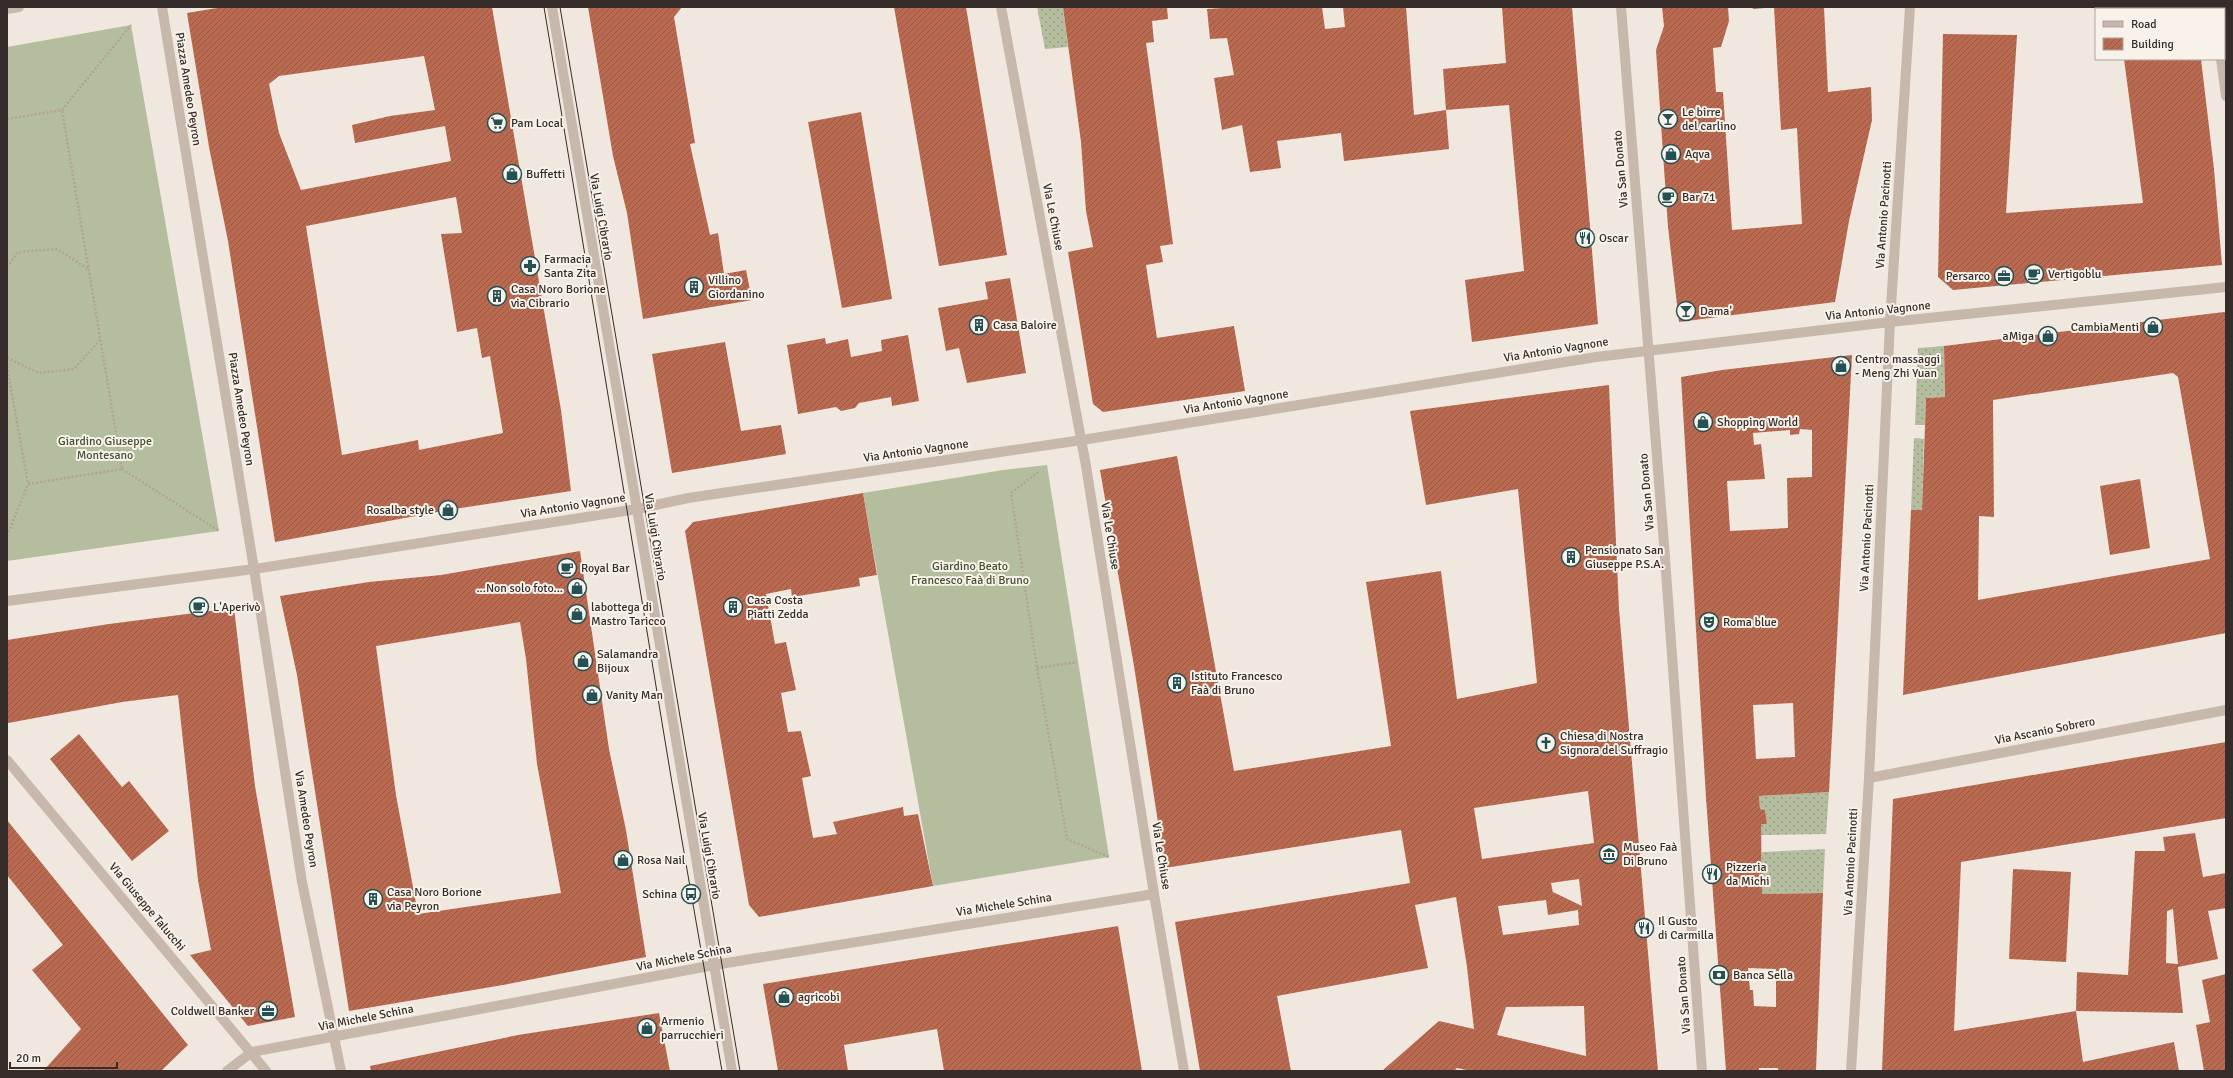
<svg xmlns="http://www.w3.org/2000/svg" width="2233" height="1078" viewBox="0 0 2233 1078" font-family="Signika,sans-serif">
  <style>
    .grass { fill: url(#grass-dots) }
    .garden { fill: #b4be9f }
    .building { fill: url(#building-hatch); fill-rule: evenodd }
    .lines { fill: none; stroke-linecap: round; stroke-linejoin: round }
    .path { stroke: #b3a295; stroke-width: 2.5; stroke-dasharray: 2 2; stroke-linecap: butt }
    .minor { stroke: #c8b8ab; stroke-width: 10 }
    .tram { stroke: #362d2a; stroke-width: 1 }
    .labels { text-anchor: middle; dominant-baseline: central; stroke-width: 4; stroke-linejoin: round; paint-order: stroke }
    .street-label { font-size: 12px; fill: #362d2a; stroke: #f8f2ea }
    .poi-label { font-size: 12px; fill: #362d2a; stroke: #f8f2ea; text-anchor: start }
    .park-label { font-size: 12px; fill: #465230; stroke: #f8f2ea }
  </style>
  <defs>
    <pattern id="grass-dots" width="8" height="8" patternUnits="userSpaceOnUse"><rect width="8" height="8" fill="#b4be9f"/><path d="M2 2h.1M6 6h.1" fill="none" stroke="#939b82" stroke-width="1.8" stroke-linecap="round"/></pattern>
    <pattern id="building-hatch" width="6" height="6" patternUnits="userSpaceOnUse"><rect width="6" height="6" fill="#bb6a52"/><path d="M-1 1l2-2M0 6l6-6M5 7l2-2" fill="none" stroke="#995844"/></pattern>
  </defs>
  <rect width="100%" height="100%" fill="#f0e8de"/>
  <!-- grass -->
  <g class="grass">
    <path d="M1037,7H1063L1068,47L1045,49Z"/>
    <path d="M1944,346L1945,397L1926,398L1925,425H1915L1918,348Z"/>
    <path d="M1914,438L1924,439L1922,510H1911Z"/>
    <path d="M1829,792L1826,834L1761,835V824H1767L1765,810L1760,809L1759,796Z"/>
    <path d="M1825,849L1823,893L1762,894V852Z"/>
  </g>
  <!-- garden -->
  <g class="garden">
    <path d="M131,25L219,531L7,561V47Z"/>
    <path d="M1047,465L1109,857L933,886L863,493L1003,470Z"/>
  </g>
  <!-- building -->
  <g class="building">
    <path d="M223,7H492L561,410L571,491L448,510L275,542L228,241L209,147L187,13ZM424,56L435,110L390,116L352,125L355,143L445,126L451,161L301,190L279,133L269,84L279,76ZM456,197L462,233L441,234L457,332L477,328L482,358L490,356L503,433L419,450L418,440L342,455L306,226Z"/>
    <path d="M588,7H682L674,17L695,143L690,144L710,235L718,233L724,274L746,270L752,300L643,319L627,213L613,156Z"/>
    <path d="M894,7H966L1007,255L939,266Z"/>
    <path d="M1063,7H1167L1168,19L1152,21L1154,42L1146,43L1173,244L1160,246L1163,262L1146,265L1157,338L1234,326L1245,391L1103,412L1093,404L1068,252L1093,247L1086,211L1081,142Z"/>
    <path d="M1240,7H1322L1325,29L1345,27L1343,7H1406L1414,115L1446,110L1449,149L1344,161L1341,133L1277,141L1281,168L1250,172L1242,125L1222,130L1214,78L1234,75L1227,38L1210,39L1207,9Z"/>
    <path d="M1502,7H1572L1598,324L1472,342L1465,280L1524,271L1509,105L1446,110L1443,69L1506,63Z"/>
    <path d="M1662,7H1728L1729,21L1721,47L1713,48L1716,92H1723L1732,230L1802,224L1797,128L1781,130L1774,7H1824L1828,92L1871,87L1872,120L1849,221L1835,302L1679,322L1668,227L1656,50L1664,26Z"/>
    <path d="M1752,7H1765V8L1753,9Z"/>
    <rect x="2117" y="7" width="75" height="2"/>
    <path d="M1943,34L2017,35L2006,213L2143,203L2124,59H2201L2214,169L2222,265L1953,290L1938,277Z"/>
    <path d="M861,112L892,299L842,308L808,122Z"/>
    <path d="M1010,278L1026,373L967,383L959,348L946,351L938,308L988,299L985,282Z"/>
    <path d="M2224,312L2226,313V633L1903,695L1911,510H1922L1926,398L1945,397L1944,346ZM2173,373L2178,377L2210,559L1978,600L1979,516L1994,517L1993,400Z"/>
    <path d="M908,335L919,401L892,406L891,397L859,403L855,408L841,411L836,407L798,414L787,345L825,338L826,344L848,339L851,357L882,351L881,340Z"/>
    <path d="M725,342L741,431L781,425L786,454L672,473L652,354Z"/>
    <path d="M1852,355L1829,792L1759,796L1760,809L1765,810L1767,824H1761L1762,894L1823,893L1816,1071H1778V1068H1759V1071H1726L1706,798L1681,377L1722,370ZM1800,429L1812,430V477L1787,478L1788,528L1730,531L1727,481L1765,479L1761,444L1754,445L1753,433L1790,430V435L1799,434ZM1793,703L1795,757L1756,759L1753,705ZM1748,968L1776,969V1007L1754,1006L1753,990H1750Z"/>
    <path d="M1609,385L1619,609L1658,1071H1471L1457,1068L1454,1071H1382L1439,1021L1474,1029L1467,967L1456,897L1415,905L1428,968L1277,996L1291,1071H1200L1175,922L1410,883L1401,830L1165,868L1134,666L1100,470L1177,456L1234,771L1391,746L1366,582L1441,571L1457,699L1537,683L1518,489L1426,505L1410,411ZM1588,791L1594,843L1482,859L1474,808ZM1579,879L1582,906L1553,892L1554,898L1551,883ZM1546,900L1548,915L1578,910L1579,925L1503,935L1498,906ZM1584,1006L1586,1056L1497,1035L1506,1007Z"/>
    <path d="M2140,479L2150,548L2110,555L2100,486Z"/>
    <path d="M863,493L877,575L859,578L860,586L792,597L791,589L766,594L775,644L786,642L796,690L781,693L788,732L801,731L811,776L802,778L813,838L837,834L833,822L903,807L904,816L918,814L933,886L759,917L749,905L685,531L693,522Z"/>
    <path d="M580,551L609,749L626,830L646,957L503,985L349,1011L297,675L280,596L369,582L441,575ZM520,622L526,659L537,764L561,893L418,914L396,795L376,646Z"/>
    <path d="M234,608L255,786L295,1017L248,1026L190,955L211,950L198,880L178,695L122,702L8,723L7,715V640L109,624Z"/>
    <path d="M79,734L122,787L129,781L169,831L132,861L50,759Z"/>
    <path d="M2226,742V818L1961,862L1954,1031L2076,1011L2077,972L2128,975L2135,851H2165L2163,837L2195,833L2203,877L2226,873V908L2208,911L2218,959L2178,967L2183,1013L2076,1011L2083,1062L2174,1042L2179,1071H1882L1893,799ZM2173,909L2178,964L2166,963L2167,911Z"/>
    <path d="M7,820L188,1045L161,1071H43L81,1029L32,970L63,945L7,875Z"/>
    <path d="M2013,869L2071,872L2066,962L2009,959Z"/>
    <path d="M1118,926L1142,1071H944L937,1029L844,1045L848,1071H778L763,984Z"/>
    <path d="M2226,974V1071H2204L2196,1025L2210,1022L2202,980Z"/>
    <path d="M659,1013L670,1071H371L370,1066L518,1035Z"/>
  </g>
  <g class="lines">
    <!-- path -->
    <g class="path">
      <path d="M7,119L62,110L131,25"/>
      <path d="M7,267L18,252L57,249L88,269"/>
      <path d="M7,358L39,373L74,369L100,340"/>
      <path d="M7,366L28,484L122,469L62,110"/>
      <path d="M122,469L219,531"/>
      <path d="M1038,472L1011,493L1037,668L1067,839L1109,857"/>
      <path d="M7,536L28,484"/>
      <path d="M1037,668L1077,662"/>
    </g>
    <!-- minor -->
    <g class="minor">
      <path d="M162,7L254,569L302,882L341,1071"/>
      <path d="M552,7L732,1071"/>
      <path d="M1001,7L1086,466L1154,894L1184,1071"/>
      <path d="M1621,7L1664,544L1702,1071"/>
      <path d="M2213,7L2214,9"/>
      <path d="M7,9L19,7"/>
      <path d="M2221,59L2226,96"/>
      <path d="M7,601L254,569L637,509L688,498L1082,440L1596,357L1890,322L2226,287"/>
      <path d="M7,760L266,1071"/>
      <path d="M1869,778L2226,710"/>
      <path d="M227,1071L252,1052L714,965L1154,894"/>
      <path d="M1851,1071L1869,778L1890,322L1910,7"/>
    </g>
    <!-- tram -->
    <g class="tram">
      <path d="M544,7L672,783L722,1071"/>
      <path d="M560,7L740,1071"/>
    </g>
  </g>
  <!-- icons -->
  <defs>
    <g id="bar-ring" transform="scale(1)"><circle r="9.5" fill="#f8f2ea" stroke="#235154" stroke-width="1.5"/><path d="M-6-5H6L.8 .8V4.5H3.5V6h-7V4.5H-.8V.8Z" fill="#235154"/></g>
    <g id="supermarket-ring" transform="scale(1)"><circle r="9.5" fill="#f8f2ea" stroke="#235154" stroke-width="1.5"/><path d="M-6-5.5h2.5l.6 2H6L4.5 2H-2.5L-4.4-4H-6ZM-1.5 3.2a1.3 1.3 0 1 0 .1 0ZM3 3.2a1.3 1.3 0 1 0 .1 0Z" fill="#235154"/></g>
    <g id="shop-ring" transform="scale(1)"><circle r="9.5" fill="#f8f2ea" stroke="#235154" stroke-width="1.5"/><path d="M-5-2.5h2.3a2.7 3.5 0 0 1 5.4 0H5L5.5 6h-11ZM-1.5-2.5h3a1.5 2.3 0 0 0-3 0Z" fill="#235154"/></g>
    <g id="cafe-ring" transform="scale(1)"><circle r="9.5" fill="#f8f2ea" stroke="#235154" stroke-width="1.5"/><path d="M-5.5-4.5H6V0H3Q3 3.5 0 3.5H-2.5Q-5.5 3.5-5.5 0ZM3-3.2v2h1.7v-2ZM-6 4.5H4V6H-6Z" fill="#235154"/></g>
    <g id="restaurant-ring" transform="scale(1)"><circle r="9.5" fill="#f8f2ea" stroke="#235154" stroke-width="1.5"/><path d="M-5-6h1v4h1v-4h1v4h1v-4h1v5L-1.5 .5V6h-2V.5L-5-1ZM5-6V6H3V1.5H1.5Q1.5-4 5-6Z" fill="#235154"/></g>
    <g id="pharmacy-ring" transform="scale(1)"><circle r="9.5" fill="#f8f2ea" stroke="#235154" stroke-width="1.5"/><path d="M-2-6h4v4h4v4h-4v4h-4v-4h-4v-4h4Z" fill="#235154"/></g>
    <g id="office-ring" transform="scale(1)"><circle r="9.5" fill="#f8f2ea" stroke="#235154" stroke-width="1.5"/><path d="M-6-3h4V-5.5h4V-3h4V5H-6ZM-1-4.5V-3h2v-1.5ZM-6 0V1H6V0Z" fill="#235154"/></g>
    <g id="building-ring" transform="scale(1)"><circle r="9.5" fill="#f8f2ea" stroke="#235154" stroke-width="1.5"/><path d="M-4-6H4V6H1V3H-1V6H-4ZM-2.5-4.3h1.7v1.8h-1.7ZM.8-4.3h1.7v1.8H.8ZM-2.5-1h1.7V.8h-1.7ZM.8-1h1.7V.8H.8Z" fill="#235154"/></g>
    <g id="theatre-ring" transform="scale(1)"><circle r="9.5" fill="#f8f2ea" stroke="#235154" stroke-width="1.5"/><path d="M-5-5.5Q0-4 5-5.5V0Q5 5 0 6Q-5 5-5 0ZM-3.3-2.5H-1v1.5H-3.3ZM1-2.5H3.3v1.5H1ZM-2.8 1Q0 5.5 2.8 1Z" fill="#235154"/></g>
    <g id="church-ring" transform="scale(1)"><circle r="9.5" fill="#f8f2ea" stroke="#235154" stroke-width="1.5"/><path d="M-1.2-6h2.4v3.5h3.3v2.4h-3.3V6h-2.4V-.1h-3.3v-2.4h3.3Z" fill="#235154"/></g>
    <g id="museum-ring" transform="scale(1)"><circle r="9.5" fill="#f8f2ea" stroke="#235154" stroke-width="1.5"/><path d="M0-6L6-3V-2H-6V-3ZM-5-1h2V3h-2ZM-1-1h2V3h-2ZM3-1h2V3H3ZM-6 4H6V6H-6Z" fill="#235154"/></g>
    <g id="bus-ring" transform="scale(1)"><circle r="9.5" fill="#f8f2ea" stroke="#235154" stroke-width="1.5"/><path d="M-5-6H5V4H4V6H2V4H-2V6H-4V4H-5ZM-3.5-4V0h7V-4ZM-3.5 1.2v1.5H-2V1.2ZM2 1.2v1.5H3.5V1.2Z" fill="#235154"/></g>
    <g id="bank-ring" transform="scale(1)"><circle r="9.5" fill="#f8f2ea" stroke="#235154" stroke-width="1.5"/><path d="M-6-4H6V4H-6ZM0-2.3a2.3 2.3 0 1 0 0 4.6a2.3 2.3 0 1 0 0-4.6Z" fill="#235154"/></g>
  </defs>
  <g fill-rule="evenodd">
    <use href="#bar-ring" x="1668" y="119"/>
    <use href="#supermarket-ring" x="497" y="123"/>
    <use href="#shop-ring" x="1671" y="154"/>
    <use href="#shop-ring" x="512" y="174"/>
    <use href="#cafe-ring" x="1668" y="197"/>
    <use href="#restaurant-ring" x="1585" y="238"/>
    <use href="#pharmacy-ring" x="530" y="266"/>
    <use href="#cafe-ring" x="2034" y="274"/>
    <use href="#office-ring" x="2004" y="276"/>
    <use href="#building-ring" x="694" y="287"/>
    <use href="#building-ring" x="497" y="296"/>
    <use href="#bar-ring" x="1686" y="311"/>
    <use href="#building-ring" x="979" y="325"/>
    <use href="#shop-ring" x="2153" y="327"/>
    <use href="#shop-ring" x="2048" y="336"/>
    <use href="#shop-ring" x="1841" y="366"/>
    <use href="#shop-ring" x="1703" y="422"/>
    <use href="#shop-ring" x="448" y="510"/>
    <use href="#building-ring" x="1571" y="557"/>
    <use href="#cafe-ring" x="567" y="568"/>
    <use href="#shop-ring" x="577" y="588"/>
    <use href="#cafe-ring" x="199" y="607"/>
    <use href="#building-ring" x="733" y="607"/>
    <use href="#shop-ring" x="577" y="614"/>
    <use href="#theatre-ring" x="1709" y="622"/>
    <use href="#shop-ring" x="583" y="661"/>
    <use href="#building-ring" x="1177" y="683"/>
    <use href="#shop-ring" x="592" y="695"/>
    <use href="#church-ring" x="1546" y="743"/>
    <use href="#museum-ring" x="1609" y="854"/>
    <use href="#shop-ring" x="623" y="860"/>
    <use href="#restaurant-ring" x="1712" y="874"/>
    <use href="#bus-ring" x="691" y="894"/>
    <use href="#building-ring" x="373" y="899"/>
    <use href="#restaurant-ring" x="1644" y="928"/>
    <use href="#bank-ring" x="1719" y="975"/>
    <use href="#shop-ring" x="784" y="997"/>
    <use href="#office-ring" x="268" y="1011"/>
    <use href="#shop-ring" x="647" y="1028"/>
  </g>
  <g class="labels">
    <!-- street labels -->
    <g class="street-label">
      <text transform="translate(188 89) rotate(81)">Piazza Amedeo Peyron</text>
      <text transform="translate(1621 169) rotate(-95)">Via San Donato</text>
      <text transform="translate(1884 215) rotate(-86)">Via Antonio Pacinotti</text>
      <text transform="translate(601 217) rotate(80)">Via Luigi Cibrario</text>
      <text transform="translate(1053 217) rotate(79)">Via Le Chiuse</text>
      <text transform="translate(1878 311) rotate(-6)">Via Antonio Vagnone</text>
      <text transform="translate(1556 350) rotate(-9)">Via Antonio Vagnone</text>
      <text transform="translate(1236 402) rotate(-9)">Via Antonio Vagnone</text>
      <text transform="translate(241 409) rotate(81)">Piazza Amedeo Peyron</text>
      <text transform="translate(916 451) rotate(-8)">Via Antonio Vagnone</text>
      <text transform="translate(1647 492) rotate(-95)">Via San Donato</text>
      <text transform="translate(573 506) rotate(-9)">Via Antonio Vagnone</text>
      <text transform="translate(1110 536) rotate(81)">Via Le Chiuse</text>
      <text transform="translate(655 537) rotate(81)">Via Luigi Cibrario</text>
      <text transform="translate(1867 538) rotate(-87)">Via Antonio Pacinotti</text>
      <text transform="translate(2045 731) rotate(-11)">Via Ascanio Sobrero</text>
      <text transform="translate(306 819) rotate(81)">Via Amedeo Peyron</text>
      <text transform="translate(709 856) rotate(80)">Via Luigi Cibrario</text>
      <text transform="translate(1161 856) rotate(81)">Via Le Chiuse</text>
      <text transform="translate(1851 862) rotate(-87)">Via Antonio Pacinotti</text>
      <text transform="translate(1004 905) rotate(-9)">Via Michele Schina</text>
      <text transform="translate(147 907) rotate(50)">Via Giuseppe Talucchi</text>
      <text transform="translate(684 958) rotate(-11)">Via Michele Schina</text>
      <text transform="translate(1684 995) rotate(-94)">Via San Donato</text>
      <text transform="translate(366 1018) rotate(-11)">Via Michele Schina</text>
    </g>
    <!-- poi labels -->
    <g class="poi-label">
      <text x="1682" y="112">Le birre<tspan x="1682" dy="14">del carlino</tspan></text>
      <text x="511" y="123">Pam Local</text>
      <text x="1685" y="154">Aqva</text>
      <text x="526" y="174">Buffetti</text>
      <text x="1682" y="197">Bar 71</text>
      <text x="1599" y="238">Oscar</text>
      <text x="544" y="259">Farmacia<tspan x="544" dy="14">Santa Zita</tspan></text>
      <text x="2048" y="274">Vertigoblu</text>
      <text x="1990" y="276" text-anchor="end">Persarco</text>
      <text x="708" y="280">Villino<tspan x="708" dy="14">Giordanino</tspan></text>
      <text x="511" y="289">Casa Noro Borione<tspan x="511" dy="14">via Cibrario</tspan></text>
      <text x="1700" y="311">Dama'</text>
      <text x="993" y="325">Casa Baloire</text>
      <text x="2139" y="327" text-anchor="end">CambiaMenti</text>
      <text x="2034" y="336" text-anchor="end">aMiga</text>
      <text x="1855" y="359">Centro massaggi<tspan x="1855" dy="14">- Meng Zhi Yuan</tspan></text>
      <text x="1717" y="422">Shopping World</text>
      <text x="434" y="510" text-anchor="end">Rosalba style</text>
      <text x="1585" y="550">Pensionato San<tspan x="1585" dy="14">Giuseppe P.S.A.</tspan></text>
      <text x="581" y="568">Royal Bar</text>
      <text x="563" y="588" text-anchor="end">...Non solo foto...</text>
      <text x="747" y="600">Casa Costa<tspan x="747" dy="14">Piatti Zedda</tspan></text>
      <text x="213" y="607">L'Aperivò</text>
      <text x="591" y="607">labottega di<tspan x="591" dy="14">Mastro Taricco</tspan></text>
      <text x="1723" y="622">Roma blue</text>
      <text x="597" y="654">Salamandra<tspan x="597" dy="14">Bijoux</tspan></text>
      <text x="1191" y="676">Istituto Francesco<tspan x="1191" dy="14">Faà di Bruno</tspan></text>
      <text x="606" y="695">Vanity Man</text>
      <text x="1560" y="736">Chiesa di Nostra<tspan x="1560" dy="14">Signora del Suffragio</tspan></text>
      <text x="1623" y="847">Museo Faà<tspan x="1623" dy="14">Di Bruno</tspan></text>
      <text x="637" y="860">Rosa Nail</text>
      <text x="1726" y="867">Pizzeria<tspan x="1726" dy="14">da Michi</tspan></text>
      <text x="387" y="892">Casa Noro Borione<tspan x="387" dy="14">via Peyron</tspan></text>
      <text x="677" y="894" text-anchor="end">Schina</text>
      <text x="1658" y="921">Il Gusto<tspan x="1658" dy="14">di Carmilla</tspan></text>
      <text x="1733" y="975">Banca Sella</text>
      <text x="798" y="997">agricobi</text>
      <text x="254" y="1011" text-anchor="end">Coldwell Banker</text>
      <text x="661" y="1021">Armenio<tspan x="661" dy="14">parrucchieri</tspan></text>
    </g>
    <!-- park labels -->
    <g class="park-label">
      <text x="105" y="441">Giardino Giuseppe<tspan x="105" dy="14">Montesano</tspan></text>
      <text x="970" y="566">Giardino Beato<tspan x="970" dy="14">Francesco Faà di Bruno</tspan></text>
    </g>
  </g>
  <!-- border -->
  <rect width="2233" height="1078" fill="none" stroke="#362d2a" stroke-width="16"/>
  <!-- legend -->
  <rect x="2095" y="8" width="130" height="52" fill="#f8f2ea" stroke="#aaa39d"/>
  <rect x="2103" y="21" width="20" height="6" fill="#c8b8ab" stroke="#aaa39d"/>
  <text x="2131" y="28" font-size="12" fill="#362d2a">Road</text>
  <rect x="2103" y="38" width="20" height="12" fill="url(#building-hatch)" stroke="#aaa39d"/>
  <text x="2131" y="48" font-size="12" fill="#362d2a">Building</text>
  <!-- scale -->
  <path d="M10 1062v6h107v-6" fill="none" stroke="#362d2a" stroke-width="2"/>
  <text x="16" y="1062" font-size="12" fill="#362d2a" stroke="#f8f2ea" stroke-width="3" paint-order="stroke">20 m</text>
</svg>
